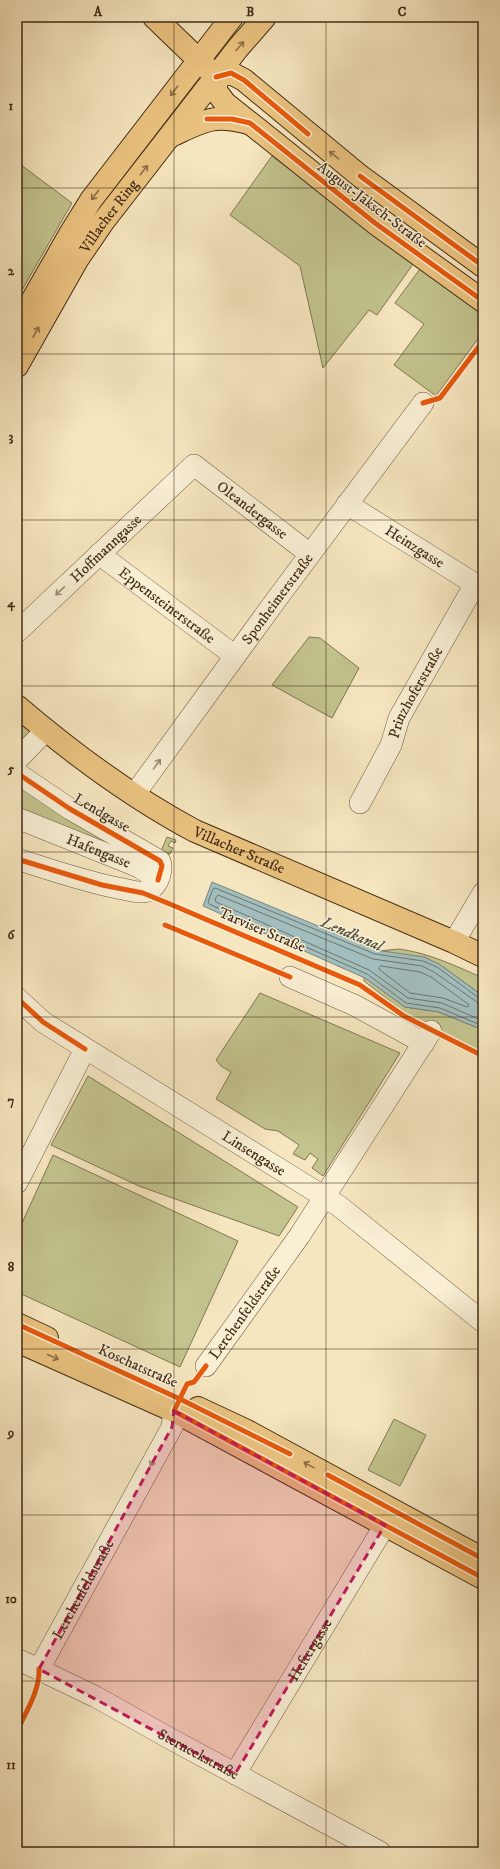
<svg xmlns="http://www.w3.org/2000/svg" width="500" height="1869" viewBox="0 0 500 1869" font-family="'IM FELL DW Pica',serif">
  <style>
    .green { fill: #c2c38e; stroke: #817752 }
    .water { fill: #a1bdbd; stroke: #7a837a }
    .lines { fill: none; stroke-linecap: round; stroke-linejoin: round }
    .shore { stroke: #707469; stroke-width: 1 }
    .minor-casing { stroke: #6e5a40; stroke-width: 22 }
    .major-casing { stroke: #402b15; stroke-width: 24 }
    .minor { stroke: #f9efd5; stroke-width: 21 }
    .major { stroke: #ebc380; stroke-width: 22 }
    .cycleway-casing { stroke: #f9efd5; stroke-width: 8 }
    .cycleway { stroke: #e8590c; stroke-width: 5 }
    .oneway { stroke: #8d6f45 }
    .oneway2 { stroke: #9c8d75 }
    .marked { fill: #c2185b; fill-opacity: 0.2; stroke: #c2185b; stroke-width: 3; stroke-dasharray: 8 5; stroke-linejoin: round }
    .grid { fill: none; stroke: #402b15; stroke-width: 1; stroke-opacity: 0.55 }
    .labels { text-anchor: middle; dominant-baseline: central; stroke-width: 3; stroke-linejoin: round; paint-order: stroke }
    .street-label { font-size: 15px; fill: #402b15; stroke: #f9efd5 }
    .water-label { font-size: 16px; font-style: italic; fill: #58503f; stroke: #f9efd5 }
    .neatline { fill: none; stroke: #402b15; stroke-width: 1.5 }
    .grid-label { font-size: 13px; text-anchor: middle; font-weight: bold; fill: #402b15 }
  </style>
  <rect width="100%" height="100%" fill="#f6e6bf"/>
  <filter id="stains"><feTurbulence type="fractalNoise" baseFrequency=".005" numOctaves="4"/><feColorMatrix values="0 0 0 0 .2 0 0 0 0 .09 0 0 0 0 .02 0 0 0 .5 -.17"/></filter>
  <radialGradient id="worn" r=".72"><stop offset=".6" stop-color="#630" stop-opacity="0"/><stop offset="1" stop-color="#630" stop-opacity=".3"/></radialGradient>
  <!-- green -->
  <g class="green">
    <path d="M272,156L413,264L377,315L369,310L323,368L300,266L230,215Z"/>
    <path d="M17,162L72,203L17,299Z"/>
    <path d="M420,269L483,315V332L436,396L394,365L424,324L395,303Z"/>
    <path d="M309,637L320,638L359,668L332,718L272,685Z"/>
    <path d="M17,721L31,732L17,751Z"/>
    <path d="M17,780L149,861L17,814Z"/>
    <path d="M167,837L176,840L175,843L171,841L168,846L173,848L170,854L161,851Z"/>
    <path d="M399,949C429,953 456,966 483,978V996L439,964L379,951Z"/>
    <path d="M364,977L405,1007L439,1012L483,1030V1053L425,1026L404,1012L364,981Z"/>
    <path d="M260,993L400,1053L323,1176L312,1168L318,1159L310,1153L305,1160L293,1154L299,1145L278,1131L265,1129L216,1099L231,1072L221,1066L216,1060Z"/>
    <path d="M88,1076L298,1207L279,1236L139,1186L51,1145Z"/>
    <path d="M53,1155L238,1241L180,1367L17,1292V1234Z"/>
    <path d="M394,1419L426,1435L400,1486L368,1470Z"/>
  </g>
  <!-- water -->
  <path class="water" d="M212,882L376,950L424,957L439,964L483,996V1030L439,1012L405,1007L365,978L203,906Z"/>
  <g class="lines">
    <!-- shore -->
    <g class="shore">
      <path d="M381,966L420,972L431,977L468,1004L469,1006L467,1007L443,998L410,993L380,970L379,968Z"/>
      <path d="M483,999L479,998L437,967L423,961L375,954L215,888L213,889L208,902L209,904L367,974L406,1003L440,1008L483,1026"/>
      <path d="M483,1004L477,1002L434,972L422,966L373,959L218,895L215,899L216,902L369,970L408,998L442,1003L483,1021"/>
    </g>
    <!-- minor casing -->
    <g class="minor-casing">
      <g id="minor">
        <path id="s1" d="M347,504L483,589"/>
        <path id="s2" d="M99,554L235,656"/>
        <path id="s3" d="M17,632L194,465L310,554"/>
        <path d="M17,760L46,730"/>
        <path d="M17,773L70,809L160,861C164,872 156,893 141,892C134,892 125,889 117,888C84,881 50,870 17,859"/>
        <path id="s4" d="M134,795L276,600L423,403"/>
        <path id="s5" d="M360,803L391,745L399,718L475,584"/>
        <path id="s6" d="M17,818L139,867L158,880"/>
        <path d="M454,942L483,893"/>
        <path d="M290,977L354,1005L424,1043"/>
        <path id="s7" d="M17,998L43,1022L339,1206L483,1322"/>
        <path d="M17,1183L85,1049"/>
        <path id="s8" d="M206,1366L300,1235L431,1031"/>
        <path id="s9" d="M17,1659L96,1697L169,1738L380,1852"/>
        <path id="s10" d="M39,1669L172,1427L174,1411"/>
        <path id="s11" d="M235,1774L385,1525"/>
      </g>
    </g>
    <!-- major casing -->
    <g class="major-casing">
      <g id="major">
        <path d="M154,17L208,69"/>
        <path d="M216,77V91L225,103L375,223L483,301"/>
        <path d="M216,77L231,73L244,80L360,176L483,266"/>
        <path d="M173,135C205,120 213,114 249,123"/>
        <path d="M17,327L70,234L91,200L232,17"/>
        <path id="s12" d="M17,366L77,260L103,222L238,48L265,17"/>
        <path id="s13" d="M17,706C72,753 131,797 195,831L454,942L483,956"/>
        <path d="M17,1324L47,1338"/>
        <path d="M17,1341L174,1411L483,1578"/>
        <path d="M198,1408L245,1430L483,1559"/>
      </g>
    </g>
    <!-- minor -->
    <use href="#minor" class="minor"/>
    <!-- major -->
    <use href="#major" class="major"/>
    <!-- cycleway casing -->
    <g class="cycleway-casing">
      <g id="cycleway">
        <path d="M216,77L231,73L244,80L308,134"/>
        <path d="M207,119H232L250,123L375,223L483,301"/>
        <path d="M360,176L483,266"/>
        <path d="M423,403L440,398L483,341"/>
        <path d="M17,773L70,809L160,861L162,866L158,880"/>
        <path d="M17,859L102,885L143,893L177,907L360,985L404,1016L483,1056"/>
        <path d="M165,925L290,977"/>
        <path d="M17,998L43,1022L85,1049"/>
        <path d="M17,1324L180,1399L290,1454"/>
        <path d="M206,1366L194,1382L187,1384L174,1411L483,1578"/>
        <path d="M328,1475L483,1559"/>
        <path d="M17,1731C26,1712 40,1690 39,1669"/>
      </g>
    </g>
    <!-- cycleway -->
    <use href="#cycleway" class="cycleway"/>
  </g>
  <!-- one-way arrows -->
  <defs><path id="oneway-shaft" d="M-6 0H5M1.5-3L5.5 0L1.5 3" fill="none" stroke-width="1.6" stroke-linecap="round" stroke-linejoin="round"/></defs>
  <g class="oneway">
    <use href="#oneway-shaft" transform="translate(240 46) rotate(-50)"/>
    <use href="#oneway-shaft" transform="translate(174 91) rotate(127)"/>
    <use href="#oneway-shaft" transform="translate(334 155) rotate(-141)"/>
    <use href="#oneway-shaft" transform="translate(144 170) rotate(-52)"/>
    <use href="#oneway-shaft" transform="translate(95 195) rotate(127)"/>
    <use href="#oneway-shaft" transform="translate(36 332) rotate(-61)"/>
    <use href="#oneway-shaft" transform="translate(53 1357) rotate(24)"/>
    <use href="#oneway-shaft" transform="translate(309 1465) rotate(-151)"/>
  </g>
  <g class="oneway2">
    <use href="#oneway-shaft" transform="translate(60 591) rotate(137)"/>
    <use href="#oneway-shaft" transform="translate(157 764) rotate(-54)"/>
    <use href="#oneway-shaft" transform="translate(153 1461) rotate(119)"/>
  </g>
  <!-- marked area -->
  <path class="marked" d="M174,1411L385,1525L235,1774L39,1669L172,1427Z"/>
  <!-- grid -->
  <path class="grid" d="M174,17V1852M326,17V1852M17,188H483M17,354H483M17,520H483M17,686H483M17,852H483M17,1017H483M17,1183H483M17,1349H483M17,1515H483M17,1681H483"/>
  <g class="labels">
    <!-- street labels -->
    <g class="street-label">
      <text transform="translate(372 205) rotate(37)">August-Jaksch-Straße</text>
      <text stroke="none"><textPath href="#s12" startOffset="176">Villacher Ring</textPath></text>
      <text stroke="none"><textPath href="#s3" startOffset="317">Oleandergasse</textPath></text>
      <text stroke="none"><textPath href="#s1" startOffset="80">Heinzgasse</textPath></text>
      <text stroke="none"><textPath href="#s3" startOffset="122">Hoffmanngasse</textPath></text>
      <text stroke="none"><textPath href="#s4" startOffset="243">Sponheimerstraße</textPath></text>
      <text stroke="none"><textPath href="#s2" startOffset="85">Eppensteinerstraße</textPath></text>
      <text stroke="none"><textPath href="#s5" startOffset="124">Prinzhoferstraße</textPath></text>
      <text transform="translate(102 813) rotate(30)">Lendgasse</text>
      <text stroke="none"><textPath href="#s13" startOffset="266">Villacher Straße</textPath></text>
      <text stroke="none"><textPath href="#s6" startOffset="88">Hafengasse</textPath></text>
      <text transform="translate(262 930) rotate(23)">Tarviser Straße</text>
      <text stroke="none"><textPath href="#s7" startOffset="284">Linsengasse</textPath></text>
      <text stroke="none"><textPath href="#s8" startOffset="66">Lerchenfeldstraße</textPath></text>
      <text transform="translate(138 1366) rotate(24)">Koschatstraße</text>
      <text stroke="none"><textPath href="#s10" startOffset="91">Lerchenfeldstraße</textPath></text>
      <text stroke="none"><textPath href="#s11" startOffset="145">Heftergasse</textPath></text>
      <text stroke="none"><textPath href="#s9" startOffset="205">Sterneckstraße</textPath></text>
    </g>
    <!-- water labels -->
    <g class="water-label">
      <text transform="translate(352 934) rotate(23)">Lendkanal</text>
    </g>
  </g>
  <!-- margin -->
  <rect width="500" height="1869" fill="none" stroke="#f6e6bf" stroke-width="44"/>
  <rect x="22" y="22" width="456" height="1825" class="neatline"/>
  <g class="grid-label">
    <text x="98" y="16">A</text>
    <text x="250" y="16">B</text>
    <text x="402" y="16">C</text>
    <text x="11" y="110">1</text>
    <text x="11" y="275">2</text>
    <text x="11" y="441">3</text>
    <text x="11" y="607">4</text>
    <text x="11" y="773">5</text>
    <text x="11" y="939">6</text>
    <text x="11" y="1105">7</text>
    <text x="11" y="1271">8</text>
    <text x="11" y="1437">9</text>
    <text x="11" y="1603">10</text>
    <text x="11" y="1769">11</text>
  </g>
  <rect width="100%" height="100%" filter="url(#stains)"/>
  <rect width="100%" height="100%" fill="url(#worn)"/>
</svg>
